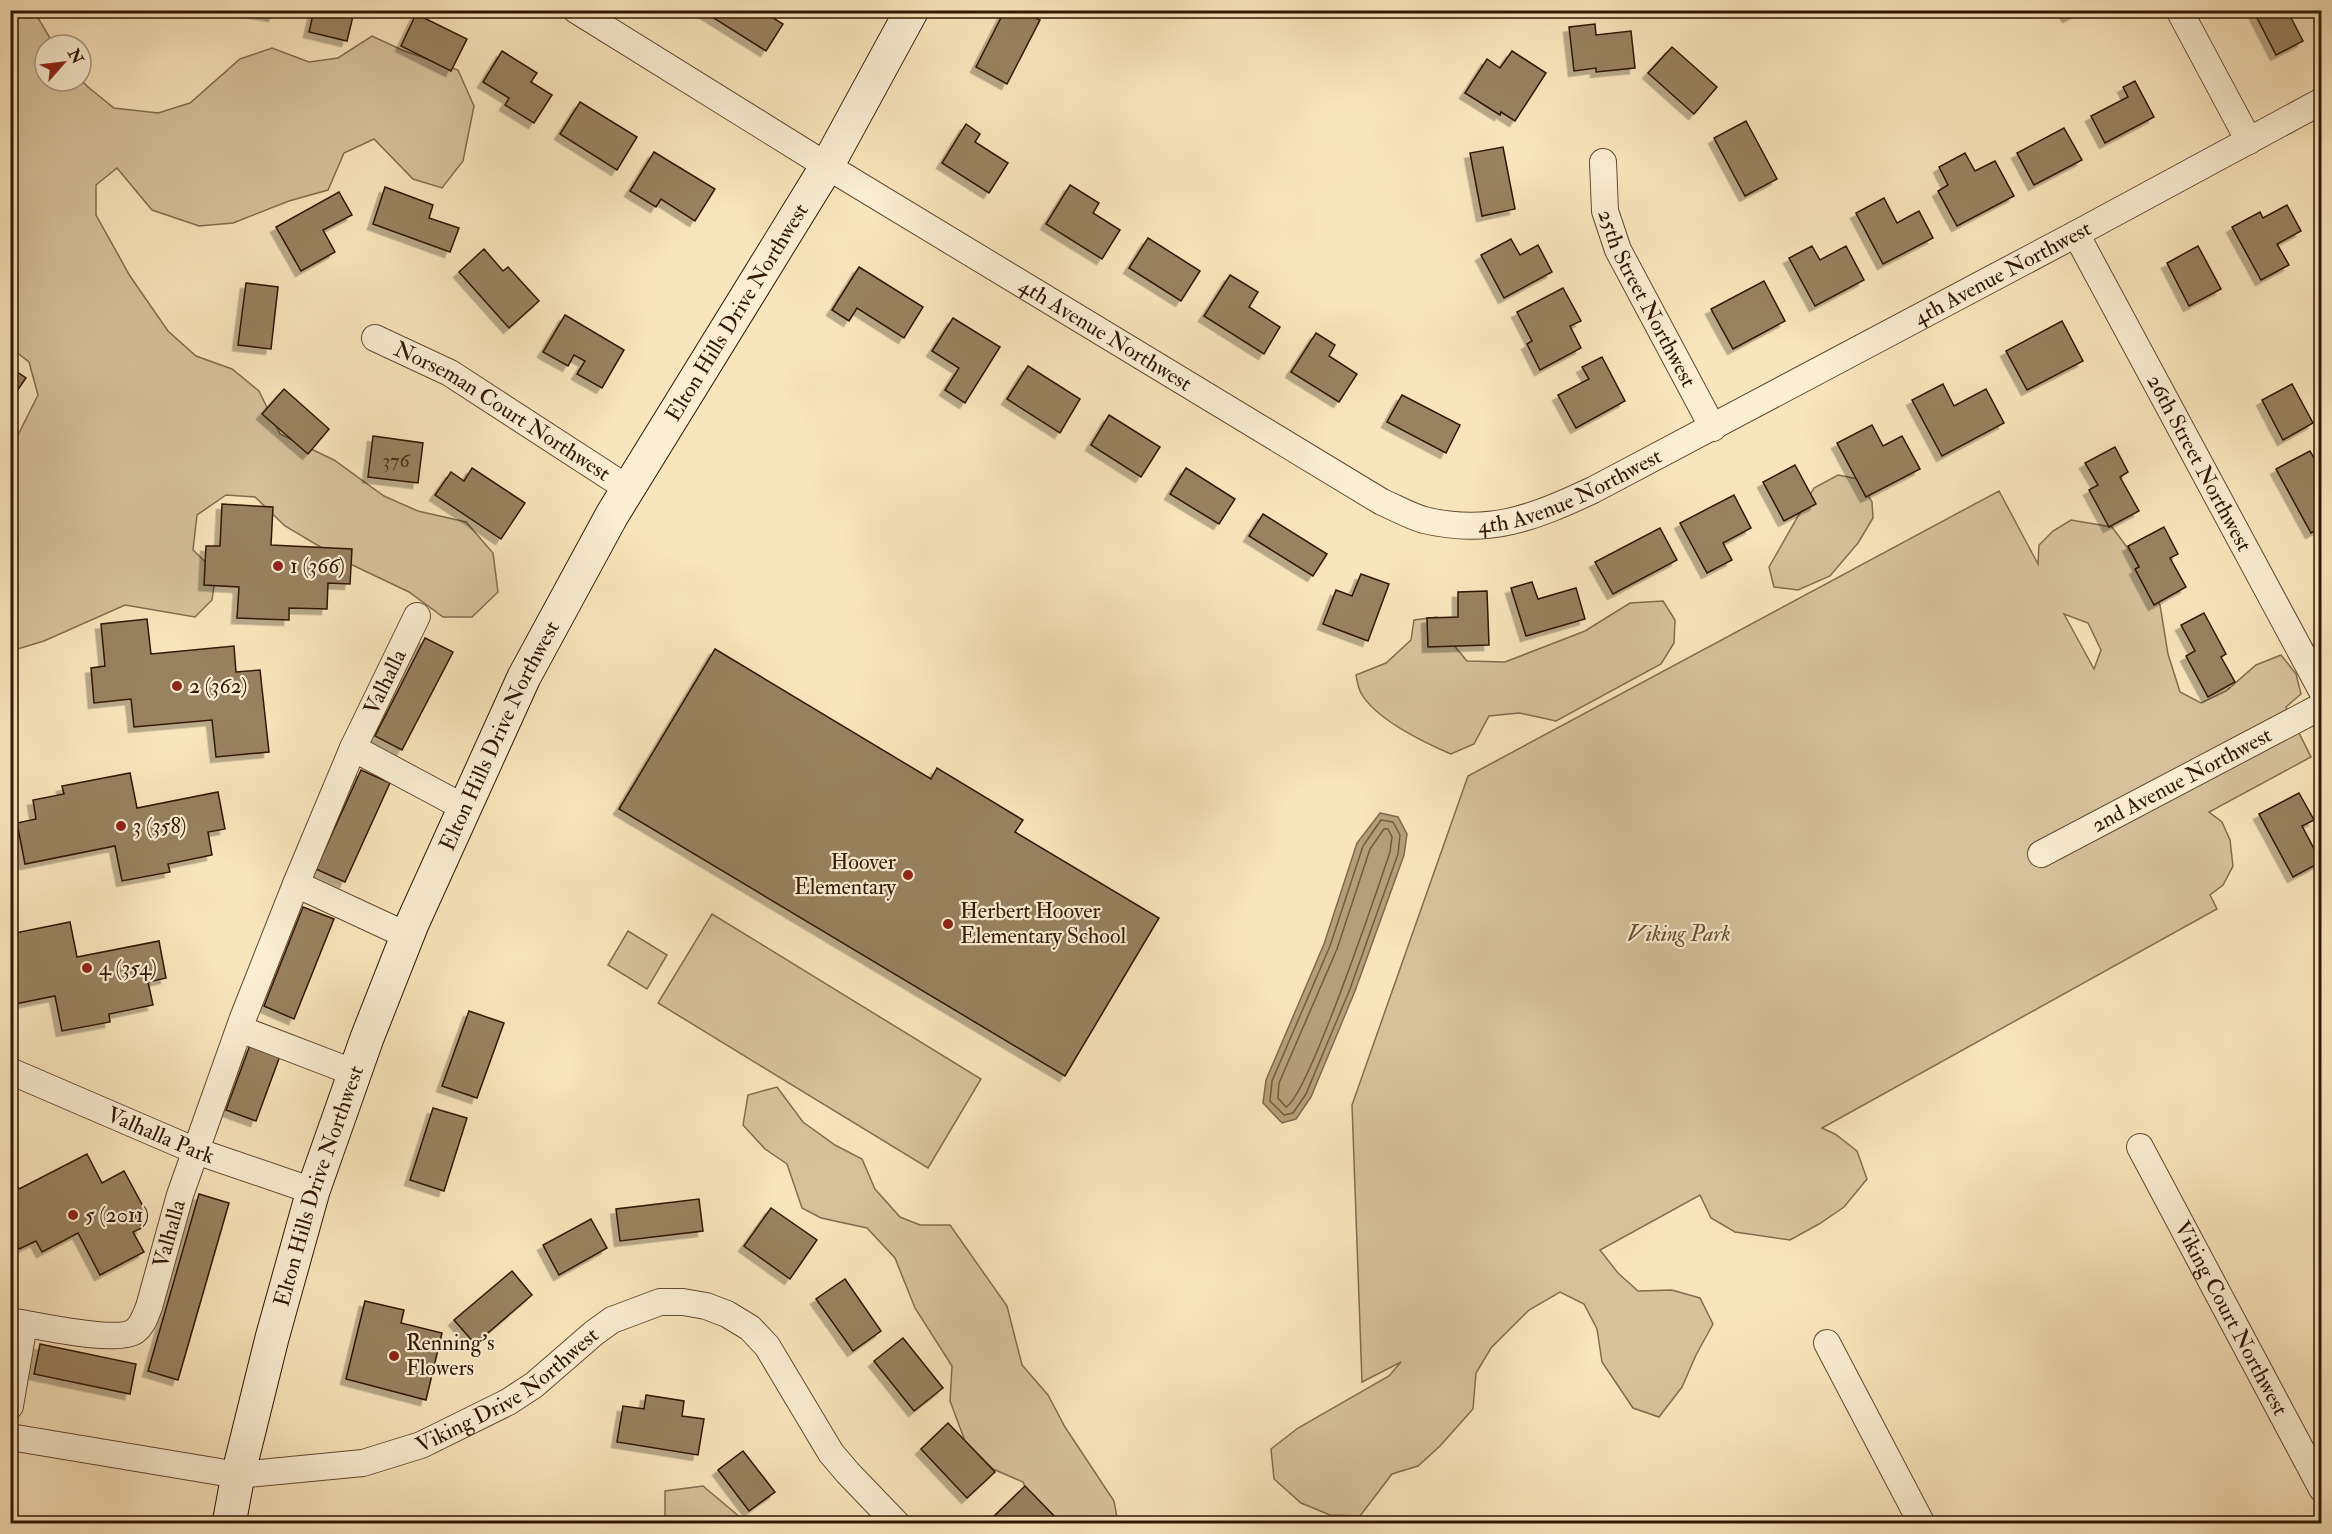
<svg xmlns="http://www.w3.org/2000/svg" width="2332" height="1534" viewBox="0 0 2332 1534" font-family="'IM FELL Double Pica',serif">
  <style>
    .green { fill: #d7c29b; stroke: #846c4e; stroke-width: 1.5; fill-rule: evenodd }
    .water { fill: #b59f7b; stroke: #80684a; stroke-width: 1.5 }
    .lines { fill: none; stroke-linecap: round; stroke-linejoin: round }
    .shore { stroke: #735a3e; stroke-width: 1.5 }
    .building { fill: #998261; stroke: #311600; stroke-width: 1.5; filter: url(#shadow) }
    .street-casing { stroke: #634a2f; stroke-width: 28 }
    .secondary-casing { stroke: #311600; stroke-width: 35 }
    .street { stroke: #fbeed3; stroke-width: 26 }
    .secondary { stroke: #fbeed3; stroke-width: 33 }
    .poi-dot { fill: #8f2418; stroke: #fbeed3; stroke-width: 2 }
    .labels { text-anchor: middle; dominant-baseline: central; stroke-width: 4.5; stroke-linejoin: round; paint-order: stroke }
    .number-label { font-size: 20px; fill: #4b3118 }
    .street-label { font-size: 22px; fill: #311600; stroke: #fbeed3 }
    .poi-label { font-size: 22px; fill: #311600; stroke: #fbeed3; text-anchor: start }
    .park-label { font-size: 22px; font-style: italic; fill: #634a2e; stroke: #fbeed3 }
  </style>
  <defs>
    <filter id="shadow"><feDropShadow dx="-5.5" dy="5.5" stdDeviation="0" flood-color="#0004"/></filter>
  </defs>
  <rect width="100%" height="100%" fill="#f9e5bb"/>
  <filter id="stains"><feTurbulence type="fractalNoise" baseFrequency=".00333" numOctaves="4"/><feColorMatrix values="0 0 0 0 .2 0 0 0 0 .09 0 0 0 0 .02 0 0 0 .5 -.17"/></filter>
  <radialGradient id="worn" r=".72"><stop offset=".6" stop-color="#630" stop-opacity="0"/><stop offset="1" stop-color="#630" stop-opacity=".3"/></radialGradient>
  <!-- green -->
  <g class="green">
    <path d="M11,11H30L37,16L54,45H45V81L81,80L88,87L114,108L158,113L190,103L240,59L272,48L309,62L338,58L372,36L402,50L458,70L474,106L463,161L442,188L413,179L374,139L344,153L328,190L289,201L233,223L199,226L152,210L117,168L96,185V215L130,276L168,331L196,356L232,369L259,391L280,434L334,460L384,496L418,511L466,522L493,553L498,592L472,617H443L409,592L344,561L285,526L255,497L226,495L197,515L193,550L216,572L212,600L195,617L125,605L44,641L11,651V445L15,441L38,395L29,362L11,348Z"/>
    <path d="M1838,475L1858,479L1872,502L1873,518L1858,543L1830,576L1798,590L1774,587L1769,567L1814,488Z"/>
    <path d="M1999,491L2038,564L2039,545L2053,531L2071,520L2112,527L2132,554L2160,605L2168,654L2180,692L2201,703L2226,691L2256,665L2281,655L2296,674L2301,694L2286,707L2311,757L2209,812L2222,822L2230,840L2233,866L2223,885L2210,895L2217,909L1822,1128L1835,1134L1857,1151L1867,1179L1844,1207L1819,1224L1790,1240L1735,1232L1711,1218L1700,1195L1600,1250L1618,1273L1638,1291L1672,1290L1700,1298L1713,1324L1696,1355L1682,1387L1659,1417L1633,1408L1602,1362L1597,1329L1584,1304L1560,1292L1529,1310L1491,1348L1476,1373L1473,1409L1440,1446L1418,1466L1392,1474L1360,1516L1330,1515L1301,1503L1274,1479L1271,1449L1298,1428L1389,1376L1401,1362L1362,1382L1352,1105L1468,776ZM2064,614L2088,623L2101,650L2094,669Z"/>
    <path d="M1663,601L1675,620L1674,643L1661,664L1556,721L1519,713L1489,716L1474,744L1451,754C1425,743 1375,719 1361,693C1358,688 1357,680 1356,675L1386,663L1411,640L1414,620L1437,617L1447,637L1467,661L1505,662L1585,631L1630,603Z"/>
    <path d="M712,914L981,1079L928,1168L658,1003Z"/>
    <path d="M628,931L667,955L647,989L608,965Z"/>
    <path d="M777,1087L803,1122L835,1145L862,1159L875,1189L900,1217L920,1225H950L1007,1306L1022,1365L1048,1395L1065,1427L1114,1501L1118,1523H1034L1037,1516L1023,1482L993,1469L965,1441L950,1401L952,1366L915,1308L895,1258L867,1228L821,1218L802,1208L787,1164L765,1149L743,1125L748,1095Z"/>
    <path d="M703,1486L747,1523H748H665V1491Z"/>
  </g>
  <!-- water -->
  <path class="water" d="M1380,813L1398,817L1407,834L1404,855L1355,991L1311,1097L1296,1119L1282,1123L1263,1103L1266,1080L1324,944L1357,843Z"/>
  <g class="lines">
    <!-- shore -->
    <g class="shore">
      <path d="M1381,820L1393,822L1400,835L1398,854L1350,989L1306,1094L1293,1113L1284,1115L1270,1101L1272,1081L1330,946L1363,846Z"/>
      <path d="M1384,829H1388L1392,837L1390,852C1378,888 1308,1096 1286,1107L1278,1098L1279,1083L1337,949L1370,849Z"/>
    </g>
  </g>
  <!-- building -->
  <g class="building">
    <path d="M237,10H275L274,16Z"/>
    <path d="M314,10L354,12L347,41L309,32Z"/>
    <path d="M701,10H760L783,24L766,51Z"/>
    <path d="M1005,10H1021L1040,20L1007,84L976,67Z"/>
    <path d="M2064,10H2081L2068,17Z"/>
    <path d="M2253,10H2287L2303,41L2276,55Z"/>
    <path d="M416,14L467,39L451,71L401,46Z"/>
    <path d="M1595,24L1596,35L1631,31L1635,68L1596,72V68L1574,71L1569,27Z"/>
    <path d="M1672,47L1717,87L1694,114L1648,73Z"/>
    <path d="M502,51L537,73L531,82L552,95L534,123L505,105L509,98L483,82Z"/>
    <path d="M1512,51L1546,73L1515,121L1501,112L1500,115L1465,93L1487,59L1500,68Z"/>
    <path d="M2135,81L2154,117L2105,143L2091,116L2128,97L2123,87Z"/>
    <path d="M580,102L637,137L617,170L560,134Z"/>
    <path d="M1746,121L1777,179L1745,196L1714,138Z"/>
    <path d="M966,124L980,134L975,142L1008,163L989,193L942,163Z"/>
    <path d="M2064,128L2082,160L2034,185L2017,153Z"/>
    <path d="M1503,147L1515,209L1482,216L1470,153Z"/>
    <path d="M654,152L715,189L695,221L661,199L656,207L630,191Z"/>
    <path d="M1965,153L1975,171L1995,161L2014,196L1957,226L1938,191L1948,185L1939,167Z"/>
    <path d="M1070,185L1099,203L1093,213L1120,230L1102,259L1046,224Z"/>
    <path d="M385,187L433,205L429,218L459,228L450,252L373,224Z"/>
    <path d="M339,192L352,215L323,230L335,252L301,271L276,227Z"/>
    <path d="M1884,198L1897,223L1919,211L1933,238L1883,264L1856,213Z"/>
    <path d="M2287,205L2301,231L2277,244L2289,265L2261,280L2232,227L2260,212L2263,218Z"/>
    <path d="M1148,238L1200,271L1181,301L1129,268Z"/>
    <path d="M1511,239L1520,255L1538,245L1552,272L1504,298L1481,255Z"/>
    <path d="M1812,246L1820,260L1846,246L1864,280L1815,306L1789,258Z"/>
    <path d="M2198,246L2221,289L2189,306L2167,263Z"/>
    <path d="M484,249L503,271L508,267L539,301L509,328L459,272Z"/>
    <path d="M859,267L923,307L904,338L857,308L849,321L832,310Z"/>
    <path d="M1230,275L1258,292L1249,307L1280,327L1264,354L1204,316Z"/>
    <path d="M1764,281L1785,321L1733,349L1711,309Z"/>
    <path d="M246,283L278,287L271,349L238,345Z"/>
    <path d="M1563,288L1581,321L1570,326L1581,348L1540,370L1527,344L1532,341L1517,312Z"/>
    <path d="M565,315L624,350L602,388L577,374L585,361L574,355L568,366L543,352Z"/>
    <path d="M953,318L1000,347L965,403L945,390L959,368L932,351Z"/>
    <path d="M2062,321L2083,361L2027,390L2006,351Z"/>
    <path d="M1316,333L1335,345L1329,356L1357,374L1339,402L1291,372Z"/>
    <path d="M1602,357L1625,401L1576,428L1558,395L1589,379L1582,367Z"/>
    <path d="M1028,366L1080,399L1060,433L1007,399Z"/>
    <path d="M10,367L26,378L10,401Z"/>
    <path d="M1943,384L1954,406L1986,389L2004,423L1942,456L1912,400Z"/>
    <path d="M2292,384L2313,423L2283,440L2262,400Z"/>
    <path d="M284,389L329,429L308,454L262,414Z"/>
    <path d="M1402,395L1460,425L1446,453L1387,422Z"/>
    <path d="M1109,415L1160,447L1141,477L1091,445Z"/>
    <path d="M1872,425L1883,446L1902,436L1920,469L1866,497L1837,443Z"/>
    <path d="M373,436L423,443L418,483L368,477Z"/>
    <path d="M2115,447L2128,472L2120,477L2139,511L2109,527L2089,490L2098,485L2085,463Z"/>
    <path d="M2310,451L2322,472V527L2311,533L2276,469Z"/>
    <path d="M1795,465L1816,504L1784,521L1763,482Z"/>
    <path d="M472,468L525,503L501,539L435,495L451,472L464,481Z"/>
    <path d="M1186,468L1235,499L1219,524L1170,494Z"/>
    <path d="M1734,495L1751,528L1723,543L1732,560L1707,573L1680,523Z"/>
    <path d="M222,504L273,507L271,545L352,549L350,584L328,583L327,609L289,608V620L237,618L239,587L204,585L206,546H220Z"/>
    <path d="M1263,514L1327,554L1313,576L1249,536Z"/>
    <path d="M2164,527L2178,554L2170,558L2186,587L2154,605L2135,569L2139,567L2128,546Z"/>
    <path d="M1660,528L1677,560L1613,594L1595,562Z"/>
    <path d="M1361,574L1389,584L1368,641L1323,624L1336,590L1352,596Z"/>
    <path d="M1532,582L1538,599L1576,588L1585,619L1526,636L1511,588Z"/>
    <path d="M1487,591L1489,645L1428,647L1427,618L1458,617V592Z"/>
    <path d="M2204,613L2226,654L2221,657L2235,682L2208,697L2186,656L2195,651L2181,625Z"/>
    <path d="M147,619L151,654L234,646L236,672L260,670L269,752L216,757L212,720L134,727L131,699L94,703L91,668L105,666L101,624Z"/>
    <path d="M425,638L453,652L402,750L375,736Z"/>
    <path d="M715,649L931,779L937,768L1023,820L1015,832L1159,918L1065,1076L619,809Z"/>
    <path d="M361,770L390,783L345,882L316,869Z"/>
    <path d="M130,773L137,808L218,792L225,829L208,832L212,855L168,864L170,872L122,881L115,846L25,864L17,823L36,819L33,800L64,794L62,786Z"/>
    <path d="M2299,793L2314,820L2302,826L2321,862L2293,877L2259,814Z"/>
    <path d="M303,907L334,919L294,1019L264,1006Z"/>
    <path d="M70,922L77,957L159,941L166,978L148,982L153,1005L109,1014L110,1022L62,1031L55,996L10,1005V934Z"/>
    <path d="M469,1011L504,1023L477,1098L442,1086Z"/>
    <path d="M250,1045L280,1056L256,1121L226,1110Z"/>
    <path d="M433,1108L467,1118L444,1191L410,1180Z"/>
    <path d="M87,1154L102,1183L124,1171L145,1210L135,1215L142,1228L133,1232L144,1252L100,1275L78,1233L42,1252L36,1241L19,1249L10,1232V1221L13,1220L10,1214V1174L19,1189Z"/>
    <path d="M199,1194L229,1203L178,1380L148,1371Z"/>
    <path d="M699,1199L703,1231L620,1241L616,1209Z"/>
    <path d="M771,1208L817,1240L790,1279L744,1246Z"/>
    <path d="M591,1219L607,1248L559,1275L543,1245Z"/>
    <path d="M512,1271L532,1295L475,1344L454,1320Z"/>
    <path d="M845,1279L881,1331L853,1351L816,1299Z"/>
    <path d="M365,1301L404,1310L401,1323L442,1333L426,1400L346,1379Z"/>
    <path d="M903,1338L943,1388L914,1411L874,1361Z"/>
    <path d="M40,1344L136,1364L130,1394L34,1374Z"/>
    <path d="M646,1395L684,1401L682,1416L704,1419L698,1455L617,1442L623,1406L644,1409Z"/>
    <path d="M948,1423L995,1472L967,1498L921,1449Z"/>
    <path d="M743,1451L775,1492L749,1511L718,1470Z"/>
    <path d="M1025,1486L1062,1524H998L992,1518Z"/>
    <path d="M788,1517L793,1524H781Z"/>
  </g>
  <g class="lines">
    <!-- street casing -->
    <g class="street-casing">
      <g id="street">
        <path id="s1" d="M576,10L827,166L1382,502C1396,508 1410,516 1424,520C1490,536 1535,517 1593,490L2076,234L2322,101"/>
        <path d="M2179,10L2249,141"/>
        <path id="s2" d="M1603,162L1605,211L1618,250L1713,428"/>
        <path id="s3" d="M2076,234L2322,691"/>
        <path id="s4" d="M375,338L450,373L627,488"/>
        <path d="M353,748L465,808"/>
        <path id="s5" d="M2041,854L2322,706"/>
        <path d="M296,884L408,936"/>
        <path d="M240,1029L355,1073"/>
        <path id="s6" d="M10,1071L196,1151L313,1191"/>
        <path id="s7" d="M2140,1147L2322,1489"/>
        <path id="s8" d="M10,1321C35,1325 117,1344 135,1331C143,1325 145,1316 149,1307L180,1195L243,1018L296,884L353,748L417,616"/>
        <path d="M1827,1343L1922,1524"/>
        <path d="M10,1406L24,1324"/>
        <path id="s9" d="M10,1437L238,1475L363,1463L421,1445L508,1402L534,1385L594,1333L612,1320L660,1302H683L706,1306L727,1314L750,1328L767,1346L831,1453L848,1473L897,1524"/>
      </g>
    </g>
    <!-- secondary casing -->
    <g class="secondary-casing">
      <g id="secondary">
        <path id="s10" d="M229,1524L238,1475L272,1338L313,1191L367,1038L412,924L524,677L612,515L827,166L912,10"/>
      </g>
    </g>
    <!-- street -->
    <use href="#street" class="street"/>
    <!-- secondary -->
    <use href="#secondary" class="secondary"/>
  </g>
  <!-- markers -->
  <g class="poi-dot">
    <circle cx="278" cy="566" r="6"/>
    <circle cx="177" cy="686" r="6"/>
    <circle cx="121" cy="826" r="6"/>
    <circle cx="908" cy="875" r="6"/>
    <circle cx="948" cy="924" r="6"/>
    <circle cx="87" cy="968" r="6"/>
    <circle cx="73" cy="1215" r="6"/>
    <circle cx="394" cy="1356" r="6"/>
  </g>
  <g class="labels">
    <!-- number labels -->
    <g class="number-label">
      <text x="396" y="460">376</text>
    </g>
    <!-- street labels -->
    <g class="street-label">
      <text stroke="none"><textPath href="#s1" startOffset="1629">4th Avenue Northwest</textPath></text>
      <text stroke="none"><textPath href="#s2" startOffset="146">25th Street Northwest</textPath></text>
      <text stroke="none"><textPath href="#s10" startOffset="1322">Elton Hills Drive Northwest</textPath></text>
      <text stroke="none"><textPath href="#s1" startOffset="621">4th Avenue Northwest</textPath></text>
      <text stroke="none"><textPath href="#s4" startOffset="147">Norseman Court Northwest</textPath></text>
      <text stroke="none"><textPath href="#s3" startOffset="260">26th Street Northwest</textPath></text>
      <text stroke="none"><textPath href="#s1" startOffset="1143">4th Avenue Northwest</textPath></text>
      <text stroke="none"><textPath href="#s8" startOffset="824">Valhalla</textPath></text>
      <text stroke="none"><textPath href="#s10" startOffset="836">Elton Hills Drive Northwest</textPath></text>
      <text stroke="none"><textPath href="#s5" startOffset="159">2nd Avenue Northwest</textPath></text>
      <text stroke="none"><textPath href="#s6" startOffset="164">Valhalla Park</textPath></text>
      <text stroke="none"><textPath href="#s10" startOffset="350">Elton Hills Drive Northwest</textPath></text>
      <text stroke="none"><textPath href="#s8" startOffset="231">Valhalla</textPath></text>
      <text stroke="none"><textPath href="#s7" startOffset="194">Viking Court Northwest</textPath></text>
      <text stroke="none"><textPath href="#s9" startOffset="520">Viking Drive Northwest</textPath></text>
    </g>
    <!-- poi labels -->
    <g class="poi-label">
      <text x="290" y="566">1 (366)</text>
      <text x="189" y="686">2 (362)</text>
      <text x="133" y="826">3 (358)</text>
      <text x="896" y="862" text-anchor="end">Hoover<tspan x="896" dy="25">Elementary</tspan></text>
      <text x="960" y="911">Herbert Hoover<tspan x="960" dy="25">Elementary School</tspan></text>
      <text x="99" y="968">4 (354)</text>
      <text x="85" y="1215">5 (2011)</text>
      <text x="406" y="1343">Renning's<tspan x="406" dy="25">Flowers</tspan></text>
    </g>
    <!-- park labels -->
    <g class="park-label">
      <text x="1679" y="934">Viking Park</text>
    </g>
  </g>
  <!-- margin -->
  <rect width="2332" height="1534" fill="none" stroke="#f9e5bb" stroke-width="36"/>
  <rect x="12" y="12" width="2308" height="1510" fill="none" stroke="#311600" stroke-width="3"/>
  <rect x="18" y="18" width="2296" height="1498" fill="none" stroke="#311600" stroke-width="1.5"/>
  <!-- north arrow -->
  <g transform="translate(63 63) rotate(62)"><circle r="28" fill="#fbeed3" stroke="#aa987f" stroke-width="1.5"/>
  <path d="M0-4.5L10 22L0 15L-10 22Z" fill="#8f2418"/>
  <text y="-9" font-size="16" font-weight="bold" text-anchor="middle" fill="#311600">N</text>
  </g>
  <rect width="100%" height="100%" filter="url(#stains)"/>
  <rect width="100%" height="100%" fill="url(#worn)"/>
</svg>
